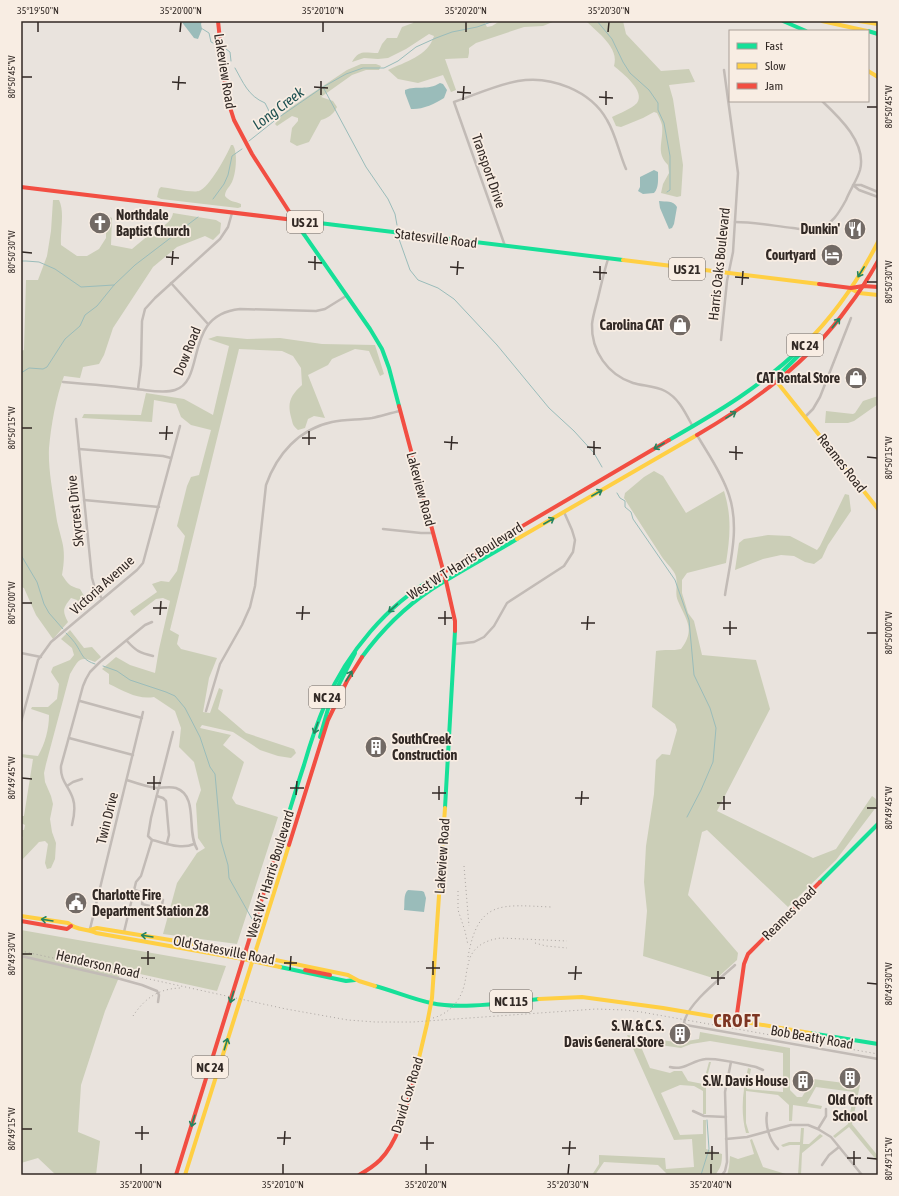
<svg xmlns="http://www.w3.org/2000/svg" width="899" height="1196" viewBox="0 0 899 1196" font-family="'Asap Condensed',sans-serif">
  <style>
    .green { fill: #cbceb7 }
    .water { fill: #9abcba }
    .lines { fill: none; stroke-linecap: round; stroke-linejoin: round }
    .stream { stroke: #9abcba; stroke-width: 1 }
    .street { stroke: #c2bbb6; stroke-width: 2.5 }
    .fast { stroke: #16e098; stroke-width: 4 }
    .slow { stroke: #ffcf43; stroke-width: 4 }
    .jam { stroke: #f24e42; stroke-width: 4 }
    .rail { stroke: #aaa4a0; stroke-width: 1; stroke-dasharray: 1 3; stroke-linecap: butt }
    .oneway { stroke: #24845e }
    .ticks { fill: none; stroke: #322925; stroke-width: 1.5 }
    .labels { text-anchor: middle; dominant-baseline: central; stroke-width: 3.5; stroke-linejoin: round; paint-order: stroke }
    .shield { fill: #f8ede3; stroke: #6d645e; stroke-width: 1 }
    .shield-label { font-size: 13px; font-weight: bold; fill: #322925 }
    .street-label { font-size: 14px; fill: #322925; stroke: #f8ede3 }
    .poi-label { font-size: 14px; font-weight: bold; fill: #322925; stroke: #f8ede3; text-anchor: end }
    .water-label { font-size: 15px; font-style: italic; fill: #1d5051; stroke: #f8ede3 }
    .district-label { font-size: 18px; font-weight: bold; letter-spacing: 1px; fill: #7d3522; stroke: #f8ede3 }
    .neatline { fill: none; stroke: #322925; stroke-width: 1.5 }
    .ticks-label { font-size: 10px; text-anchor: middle; fill: #322925 }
  </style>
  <rect width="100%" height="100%" fill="#e9e3dd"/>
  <!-- green -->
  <g class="green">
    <path d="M414,21H484L487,27L492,26L500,21H555L543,26L524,27L476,43L469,48V53L468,58L445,59L456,90L451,92L443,75L418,83L398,79L388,70C405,62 428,56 434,36L429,34L406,49L388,58L378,59L364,58L352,62C359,49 365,53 378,53L382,44L387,38H397L402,27L413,23Z"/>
    <path d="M586,21H623L626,34L661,71L689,69L695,82L669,85L673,99L683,165L681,196L677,197L661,193L663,184L669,173L668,165C655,152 664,141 662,125C661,121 659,117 657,113L654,112L643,118L621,127L616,126L612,117C620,113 631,109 637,103C646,91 622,73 614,66C620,48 597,32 586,21Z"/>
    <path d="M361,64H376L381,66L379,70H366L352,75L321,97L333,101L337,107C333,115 328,118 321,120L309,142L297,146L290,142L292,128L298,121V118L292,116L277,126L275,124L284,112L347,70Z"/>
    <path d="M231,145H233C238,153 236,174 232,182C229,188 225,190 225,196C230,202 234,201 241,204V207L238,208L161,199L157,197L159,189L161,187C169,188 193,193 199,191C209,188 227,155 231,145Z"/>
    <path d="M53,200H59C65,212 60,231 61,245L77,256H87L99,249L106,238V219L108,216L112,218L111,245L132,249C138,244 144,239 150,234C158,228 171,225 173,213L216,220L221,223L220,233L213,240L205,236L177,247L153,267L113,328L104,355L99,364L83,367L80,378L64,376C56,397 51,425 49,448C48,470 53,493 56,515C57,524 60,532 62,541C65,552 64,564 62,575C68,584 69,586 80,589L87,601V607L84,610L77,600L71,598C63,608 62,611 68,622L53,639L36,615L24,588L21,587V351L24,350L26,280H38L47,256L51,231Z"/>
    <path d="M217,336L247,339L280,338L322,344L375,345L384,374L380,376L369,351L355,349L332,359L328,365L308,375L325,418L314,416L308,419L305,428L298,430C292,425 293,424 291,417C287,402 291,395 302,385L301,368L293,356L282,351L239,349L170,630L179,635L177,644L181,649L217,658L209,678L203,712L210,713L219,688L223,690L218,709L246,733L294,749L296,753L291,758L278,756L260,750L233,732L202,725L200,728L231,735L223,745L244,762L232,798L236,804L278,817L237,944L163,934L177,883L197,853L205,848L198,838L196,804L201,790L194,762L179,747L181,728L175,711L154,697C138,700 124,691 109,684V674L102,669L116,657L130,665L155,673L159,649L170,601L163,598L156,599L134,616L130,611L157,592L152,584L161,581L169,582L177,571L185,536L177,526L187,486L191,477L199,475L211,430L191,425L181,417L176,404L154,400L152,422L82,418L84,414L141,415L146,393L184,399L213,415L229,346L208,339Z"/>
    <path d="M878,396V404L854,421L848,423H825L826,411L853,414L855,413L863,401Z"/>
    <path d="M654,471L663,476L686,513L724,491C732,517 730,537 726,563L687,573L682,580V593L688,613L694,621L702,655L756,660L770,709L717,811L813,858L836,849L872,796L876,799L877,806L836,860L788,907L707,830L702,832L688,895L738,953L737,960L716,979L643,956L647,911L644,882L646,846L654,794L656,760L662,754L670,755L677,730L675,724L652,707L656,651C664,649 673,651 681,649C696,629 686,620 678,601C674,592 679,583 675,574C672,568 666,563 662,557C649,537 636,517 624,498L625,493L644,477Z"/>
    <path d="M845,494L849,495L851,511L828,545L822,558L814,564L805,562L794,556L781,555L763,559L735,570L739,543L744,539L768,535L790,536L817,550L820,546Z"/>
    <path d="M70,630L84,648L92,647L101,657L95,662C79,655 78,661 70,674L46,764L44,773L45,782L51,796L53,804L50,819L52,832L56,843L55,859L51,868L47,869L45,863L48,844L45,841L39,842L21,861V843L23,837L21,836V830H24L25,825L21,823V816H24L33,759L21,757V754L38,756C45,744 49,729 49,715L31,709L32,707H48L57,699L59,684L51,672L53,667L70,660L74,655L72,648L61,639Z"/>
    <path d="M21,930L226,966L217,991L122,970L105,1011L81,1085L78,1132L100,1141L96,1175H56L38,1158L21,1163Z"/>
    <path d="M700,1032L790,1048V1090L797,1097H802L813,1079L860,1085L852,1124L878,1156V1162L849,1127L835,1138L833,1136L848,1124L854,1092L816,1087L807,1103L822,1106L821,1109L793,1105L792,1121H789V1105L778,1095L746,1091V1123L749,1133H746C740,1111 743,1090 748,1068L751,1069L747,1089L783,1092V1053L710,1041L691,1044L681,1048L639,1042L650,1068L670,1073L674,1071H682L688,1081L703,1084L709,1062H711L706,1081V1114H703V1091L694,1086L680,1085L661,1093L680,1135L703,1134V1120H706V1149L722,1154C722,1163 721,1168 715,1175H668L658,1165L604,1162L595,1175H592L599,1164V1155L665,1158L666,1169L694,1167L692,1139L674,1140L627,1035L682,1043L687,1041L699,1039Z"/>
    <path d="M801,1128H804L803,1144H809L820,1134L823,1136L802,1153L801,1175H798L800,1145H790L783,1147L781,1145L789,1142H800Z"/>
    <path d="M752,1139L763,1167L789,1175H727L729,1167L730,1156L738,1159L754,1154L750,1140Z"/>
  </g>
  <!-- water -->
  <g class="water">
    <path d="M181,21H202L201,24L202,29L198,39L194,38Z"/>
    <path d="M440,83L443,84L447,90L444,98C435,104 421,110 411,109L405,93V90C417,85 427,91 440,83Z"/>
    <path d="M654,170L658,172C658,179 659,188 654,193L643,194L638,191L640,187V177Z"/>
    <path d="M659,201C666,202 673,200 677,207L674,224L672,228L669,229L660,208Z"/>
    <path d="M408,890L422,891L424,892L426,898L424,912L404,910C405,904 403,894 408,890Z"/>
  </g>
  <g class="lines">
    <!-- stream -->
    <g class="stream">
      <path d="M597,21L612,39L623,62L630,73L649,90L658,103V110L664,123L670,156V190L667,192"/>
      <path d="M201,28L209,33L211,42L213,43"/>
      <path d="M226,49L230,52L231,61"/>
      <path d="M235,68C243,82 248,96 265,103L270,113L278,118"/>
      <path d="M323,87L366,167L388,199L395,214L397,225"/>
      <path d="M249,141L278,118L323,87L346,74L363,68H384L398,61L416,47L436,38L452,32L477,27L494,21"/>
      <path d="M213,199L224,184L228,175L232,156L242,149"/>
      <path d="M399,239L410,270L418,280L438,288L454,299L497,345L549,408L574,431L594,453L602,467"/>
      <path d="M21,261H26L39,262L55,269L81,287L114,285"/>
      <path d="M21,373L29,368L43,369L47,367L65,339L80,326L85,315L97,306L114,285L135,265L198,217"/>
      <path d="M617,493L620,498L625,501V507L631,512L633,519L675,580L689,620L694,675L710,708L716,728L713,762L701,790L687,817"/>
      <path d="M21,555L37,582L44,604L49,613L63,629"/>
      <path d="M66,633C70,637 74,641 77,646C83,656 83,660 95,664"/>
      <path d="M103,666L117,671L130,680L166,692L175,696L185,708L200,737L210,767L215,774L221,841L228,865L229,878L252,919"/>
      <path d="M701,1175L709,1149L707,1120"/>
    </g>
    <!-- street -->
    <g class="street">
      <path d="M853,185L859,190L878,197"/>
      <path d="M854,185H861L878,192"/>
      <path d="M735,222C755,222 774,226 793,228C801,229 809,231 817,229C832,225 839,213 846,200C850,190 857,180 860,170C867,143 839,117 822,101"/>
      <path d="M505,246L454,102C475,95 496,85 518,81C551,75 591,91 607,120C616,135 619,153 626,169"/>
      <path d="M608,259C604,272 601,285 598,298C596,306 593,315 592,324C591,351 608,375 633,383C643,386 655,386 665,391C679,398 686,414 693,427"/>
      <path d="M171,283L208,324"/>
      <path d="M721,340L727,281L733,252L738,173L724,70"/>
      <path d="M63,382C87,384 111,386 136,389C148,390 163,394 175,390C207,380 182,315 240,309L316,311L325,309L346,296"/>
      <path d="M138,389L141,365L142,321L145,309L155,298L220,239L228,227L232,213"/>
      <path d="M805,417L813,409L820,397L851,318"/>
      <path d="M76,419L92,578L94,585L102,599"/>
      <path d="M697,435C708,454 722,473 729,495C740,528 730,562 725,595"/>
      <path d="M79,449L163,456L171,458"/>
      <path d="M84,500L159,507"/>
      <path d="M383,529L421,533H432"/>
      <path d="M127,641C136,651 140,653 153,656"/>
      <path d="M455,644L474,642L484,637L494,626L507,603L564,566L573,552L575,540L572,530L564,512"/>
      <path d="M21,653L41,657"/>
      <path d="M80,701L142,718"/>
      <path d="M206,711L220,664L242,625L250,607L255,586L266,485C277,454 299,429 332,422C345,419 359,420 372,418C381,416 391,413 400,411"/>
      <path d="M21,722L38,660L51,642L137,570L143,563L180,426"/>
      <path d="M69,738L133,755"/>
      <path d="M127,780C136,783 147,787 157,788C163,788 169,786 176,788C199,796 186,831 197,849"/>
      <path d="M67,786L73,782L82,779"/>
      <path d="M157,796L163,798L166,801L169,835L167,843"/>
      <path d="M72,825C74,817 76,808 73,799C69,786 60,781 61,766L83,686L86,679L90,672L100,662L145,625L152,622"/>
      <path d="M152,840C165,843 181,850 194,844"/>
      <path d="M135,890L163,900L161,909L142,904L144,892"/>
      <path d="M90,929L143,712"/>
      <path d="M124,932L136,882L141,876L152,840L148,836L151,818L173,732"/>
      <path d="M21,956L113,977L142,985L157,991L159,995L158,1002"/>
      <path d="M735,965C721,978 687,1004 684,1023L686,1025L878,1059"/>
      <path d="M670,1067C685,1071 692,1060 706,1059C721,1058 741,1064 756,1067L763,1070"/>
      <path d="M693,1111L704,1116L726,1117"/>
      <path d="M767,1113C765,1125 769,1140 778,1149"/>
      <path d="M818,1129L826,1116V1109"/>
      <path d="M726,1139L747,1137L791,1125H808L818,1129L831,1137L862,1175"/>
      <path d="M822,1165L829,1155L839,1147"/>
      <path d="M722,1175L725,1171L727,1162L725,1092L731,1062"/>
    </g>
    <!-- fast -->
    <g class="fast">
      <path d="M783,21L806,31"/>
      <path d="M868,31L878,34"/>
      <path d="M311,222L623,260"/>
      <path d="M301,230L370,329L382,349L389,368L399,406"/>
      <path d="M777,382L778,376L810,344"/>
      <path d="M669,440C718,412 762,386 803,346"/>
      <path d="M362,657C381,631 405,607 432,589C460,571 489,556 517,539"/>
      <path d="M336,700L334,696L336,690L355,653"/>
      <path d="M320,737L330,702L329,693"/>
      <path d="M445,808L455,631"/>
      <path d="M278,847C287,820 295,792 304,765C310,744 317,723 326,702C347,653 387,605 434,578"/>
      <path d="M820,882L878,824"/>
      <path d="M280,967L346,981L355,980"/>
      <path d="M375,986C394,991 412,999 431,1003C462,1010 507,1002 539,999"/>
      <path d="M810,1033L878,1044"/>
    </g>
    <!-- slow -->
    <g class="slow">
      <path d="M822,21L867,31"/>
      <path d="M859,21L878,24"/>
      <path d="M868,71L878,77"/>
      <path d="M623,260L819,284"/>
      <path d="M851,289L859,293L878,295"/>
      <path d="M803,346C834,316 858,281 878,242"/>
      <path d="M777,382L878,509"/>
      <path d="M517,539L697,435"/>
      <path d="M21,916L68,923C75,930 88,929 96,933L243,959L280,967"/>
      <path d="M90,930L97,928L213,947L348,975L359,981L375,986"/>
      <path d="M539,999L582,997L663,1008L810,1033"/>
      <path d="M414,1079L427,1024L432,998L445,808"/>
      <path d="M185,1175L289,845"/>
    </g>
    <!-- jam -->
    <g class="jam">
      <path d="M218,21L224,77L228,101L234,120L252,154L301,230"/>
      <path d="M21,187L311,222"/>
      <path d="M819,284L851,288L863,286L878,287"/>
      <path d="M399,406L446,581L455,621V631"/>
      <path d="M697,435C755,401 808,363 848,307C859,293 869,277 878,261"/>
      <path d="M434,578L669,440"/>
      <path d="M289,845L328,720L347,681L362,657"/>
      <path d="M21,921L67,929L71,926"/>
      <path d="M305,970L330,975"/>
      <path d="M736,1021L744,964L748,954L820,882"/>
      <path d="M176,1175L278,847"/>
      <path d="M359,1175C366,1171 374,1166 380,1160C399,1141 407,1105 414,1079"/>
    </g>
    <!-- rail -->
    <g class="rail">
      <path d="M464,866L469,926"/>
      <path d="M458,891V910L465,931L468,945"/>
      <path d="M535,943L546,946L567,948"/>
      <path d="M21,951L286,1009L348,1020L375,1022H413L596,1009L625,1010L641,1012L878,1054"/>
      <path d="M468,957C478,899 502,905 551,907"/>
      <path d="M133,1016C145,998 158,989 180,988"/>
      <path d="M433,1018C448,1014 460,1002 464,986C466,979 466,972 468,965C471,947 485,940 501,938L567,941"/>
    </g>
  </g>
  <!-- one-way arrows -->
  <defs><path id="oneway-shaft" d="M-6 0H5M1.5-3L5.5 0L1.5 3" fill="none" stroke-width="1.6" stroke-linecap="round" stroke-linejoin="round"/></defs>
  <g class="oneway">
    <use href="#oneway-shaft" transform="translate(861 272) rotate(122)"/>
    <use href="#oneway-shaft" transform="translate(836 323) rotate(-51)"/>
    <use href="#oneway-shaft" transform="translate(731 415) rotate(-32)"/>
    <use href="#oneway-shaft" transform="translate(659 446) rotate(150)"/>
    <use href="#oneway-shaft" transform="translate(597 493) rotate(-30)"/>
    <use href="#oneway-shaft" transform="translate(549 521) rotate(-30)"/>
    <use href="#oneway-shaft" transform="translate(393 608) rotate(138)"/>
    <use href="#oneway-shaft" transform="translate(349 676) rotate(-59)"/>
    <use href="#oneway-shaft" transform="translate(316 728) rotate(109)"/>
    <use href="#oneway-shaft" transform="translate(47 920) rotate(-171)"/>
    <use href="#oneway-shaft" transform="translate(147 936) rotate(-171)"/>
    <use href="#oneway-shaft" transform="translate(232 997) rotate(107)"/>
    <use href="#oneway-shaft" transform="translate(226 1044) rotate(-73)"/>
    <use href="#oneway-shaft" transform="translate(193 1121) rotate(107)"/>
  </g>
  <!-- ticks -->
  <path class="ticks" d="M38,32V22M180,32L181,22M323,32V22M466,32V22M608,32L609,22M22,77H32M172,82L186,83M314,87L328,88M178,90L179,76M457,92L471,93M321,95V81M599,97L613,98M463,100L464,86M606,105V91M867,107H877M22,252L32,253M166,257L179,258M308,262L322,263M172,265L173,251M450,267L464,268M315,270V256M593,272L607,273M457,275L458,261M735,277L749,278M600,280V266M867,282H877M742,285L743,271M22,428H32M159,433H173M302,438H316M166,440L167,426M444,442L458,443M309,445V431M587,447L601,448M451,450L452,436M729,452L743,453M594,455V441M867,457L877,458M736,460V446M22,603H32M153,608H167M296,613H310M160,615L161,601M438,618H452M302,620L303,606M581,623H595M445,625V611M723,628H737M587,630L588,616M867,633H877M730,635V621M22,778L32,779M147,783H161M290,788H304M154,790V776M432,793H446M296,795L297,781M575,798H589M439,800V786M717,803H731M581,805L582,791M867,808H877M724,810V796M22,954H32M141,958H155M284,963H297M148,965V951M426,968H440M290,970L291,956M568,973H582M433,975V961M711,978H725M575,980L576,966M867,983L877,984M718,985V971M22,1129H32M135,1133H149M277,1138H291M142,1140V1126M420,1143H434M284,1145L285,1131M562,1148H576M427,1150V1136M705,1153H719M569,1155L570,1141M847,1158H861M867,1158L877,1159M712,1160V1146M854,1165V1151M141,1174V1164M283,1174V1164M426,1174V1164M568,1174L569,1164M711,1174V1164"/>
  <!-- icons -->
  <defs>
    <g id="church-disc" transform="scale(1.15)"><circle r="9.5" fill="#726a65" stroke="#f8ede3"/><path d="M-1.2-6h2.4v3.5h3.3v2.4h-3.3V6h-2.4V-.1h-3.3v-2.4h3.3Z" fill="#fff"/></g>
    <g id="restaurant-disc" transform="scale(1.15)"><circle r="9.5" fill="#726a65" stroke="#f8ede3"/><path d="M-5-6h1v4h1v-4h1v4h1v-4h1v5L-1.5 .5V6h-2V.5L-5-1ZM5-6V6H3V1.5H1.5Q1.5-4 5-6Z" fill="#fff"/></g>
    <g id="hotel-disc" transform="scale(1.15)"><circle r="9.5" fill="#726a65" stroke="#f8ede3"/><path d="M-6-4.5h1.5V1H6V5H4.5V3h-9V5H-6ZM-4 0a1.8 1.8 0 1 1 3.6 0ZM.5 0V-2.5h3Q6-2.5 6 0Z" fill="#fff"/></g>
    <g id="shop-disc" transform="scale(1.15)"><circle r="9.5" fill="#726a65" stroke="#f8ede3"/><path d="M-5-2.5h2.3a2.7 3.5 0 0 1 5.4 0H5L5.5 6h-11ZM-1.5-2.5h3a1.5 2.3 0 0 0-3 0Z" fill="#fff"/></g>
    <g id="building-disc" transform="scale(1.15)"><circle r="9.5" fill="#726a65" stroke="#f8ede3"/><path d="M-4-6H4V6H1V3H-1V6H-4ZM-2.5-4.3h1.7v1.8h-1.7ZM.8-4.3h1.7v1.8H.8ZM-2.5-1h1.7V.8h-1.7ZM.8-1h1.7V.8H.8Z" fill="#fff"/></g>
    <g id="civic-disc" transform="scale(1.15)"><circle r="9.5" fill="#726a65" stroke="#f8ede3"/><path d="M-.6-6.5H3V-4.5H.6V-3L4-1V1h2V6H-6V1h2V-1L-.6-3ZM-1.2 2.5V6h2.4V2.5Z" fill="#fff"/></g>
  </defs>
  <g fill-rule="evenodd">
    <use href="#church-disc" x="100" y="223"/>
    <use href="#restaurant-disc" x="855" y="229"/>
    <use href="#hotel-disc" x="832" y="255"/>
    <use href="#shop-disc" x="680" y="325"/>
    <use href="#shop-disc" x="856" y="378"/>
    <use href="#building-disc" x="376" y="747"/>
    <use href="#civic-disc" x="76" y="903"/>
    <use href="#building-disc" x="680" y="1034"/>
    <use href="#building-disc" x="850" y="1078"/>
    <use href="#building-disc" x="803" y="1081"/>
  </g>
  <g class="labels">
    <!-- shield labels -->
    <g class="shield">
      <rect x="287" y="211" width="36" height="22" rx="3"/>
      <rect x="669" y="258" width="36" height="22" rx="3"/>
      <rect x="787" y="334" width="36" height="22" rx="3"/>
      <rect x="309" y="686" width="36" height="22" rx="3"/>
      <rect x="490" y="990" width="42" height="22" rx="3"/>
      <rect x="192" y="1056" width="36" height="22" rx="3"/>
    </g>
    <g class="shield-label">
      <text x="305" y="222">US 21</text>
      <text x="687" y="269">US 21</text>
      <text x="805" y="345">NC 24</text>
      <text x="327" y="697">NC 24</text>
      <text x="511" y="1001">NC 115</text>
      <text x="210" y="1067">NC 24</text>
    </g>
    <!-- street labels -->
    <g class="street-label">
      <text transform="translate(225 71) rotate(81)">Lakeview Road</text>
      <text transform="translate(489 171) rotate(71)">Transport Drive</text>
      <text transform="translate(436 238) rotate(7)">Statesville Road</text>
      <text transform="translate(719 264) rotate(-84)">Harris Oaks Boulevard</text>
      <text transform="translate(187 351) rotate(-68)">Dow Road</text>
      <text transform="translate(842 463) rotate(52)">Reames Road</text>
      <text transform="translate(421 489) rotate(75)">Lakeview Road</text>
      <text transform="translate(75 511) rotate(-96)">Skycrest Drive</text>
      <text transform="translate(465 561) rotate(-32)">West W T Harris Boulevard</text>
      <text transform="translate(102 585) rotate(-42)">Victoria Avenue</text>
      <text transform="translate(107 818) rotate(-76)">Twin Drive</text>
      <text transform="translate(442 856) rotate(-86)">Lakeview Road</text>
      <text transform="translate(270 874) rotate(-73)">West W T Harris Boulevard</text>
      <text transform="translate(789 913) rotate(-45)">Reames Road</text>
      <text transform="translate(224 950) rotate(11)">Old Statesville Road</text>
      <text transform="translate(98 964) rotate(13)">Henderson Road</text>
      <text transform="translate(812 1037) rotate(10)">Bob Beatty Road</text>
      <text transform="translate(407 1095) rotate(-73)">David Cox Road</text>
    </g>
    <!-- poi labels -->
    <g class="poi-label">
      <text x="116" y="215" text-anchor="start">Northdale<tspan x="116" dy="16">Baptist Church</tspan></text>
      <text x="840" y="229">Dunkin'</text>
      <text x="816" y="255">Courtyard</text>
      <text x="664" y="325">Carolina CAT</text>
      <text x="840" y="378">CAT Rental Store</text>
      <text x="392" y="739" text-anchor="start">SouthCreek<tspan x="392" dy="16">Construction</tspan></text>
      <text x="92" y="895" text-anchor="start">Charlotte Fire<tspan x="92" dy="16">Department Station 28</tspan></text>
      <text x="664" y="1026">S. W. &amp; C. S.<tspan x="664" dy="16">Davis General Store</tspan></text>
      <text x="788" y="1081">S.W. Davis House</text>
      <text x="850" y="1100" text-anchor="middle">Old Croft<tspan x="850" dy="16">School</tspan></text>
    </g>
    <!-- water labels -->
    <g class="water-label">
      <text transform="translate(278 108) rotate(-37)">Long Creek</text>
    </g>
    <!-- district labels -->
    <g class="district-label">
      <text x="737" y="1020">CROFT</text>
    </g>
  </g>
  <!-- border -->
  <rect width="899" height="1196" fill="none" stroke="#f8ede3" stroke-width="44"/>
  <!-- legend -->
  <rect x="729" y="30" width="140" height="72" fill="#f8ede3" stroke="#a99f97"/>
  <rect x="737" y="43" width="20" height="6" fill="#16e098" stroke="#a99f97"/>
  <text x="765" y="50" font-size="12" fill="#322925">Fast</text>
  <rect x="737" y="63" width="20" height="6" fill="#ffcf43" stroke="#a99f97"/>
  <text x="765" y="70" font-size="12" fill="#322925">Slow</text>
  <rect x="737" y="83" width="20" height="6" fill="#f24e42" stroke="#a99f97"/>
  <text x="765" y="90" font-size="12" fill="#322925">Jam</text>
  <rect x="22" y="22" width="855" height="1152" class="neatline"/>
  <g class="ticks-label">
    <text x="38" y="14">35°19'50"N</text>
    <text x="181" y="14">35°20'00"N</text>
    <text x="323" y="14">35°20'10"N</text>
    <text x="466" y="14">35°20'20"N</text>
    <text x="609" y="14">35°20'30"N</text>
    <text transform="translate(11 77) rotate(-90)" y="4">80°50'45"W</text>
    <text transform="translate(888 107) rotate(-90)" y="4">80°50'45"W</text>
    <text transform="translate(11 252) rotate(-90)" y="4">80°50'30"W</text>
    <text transform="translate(888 282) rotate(-90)" y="4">80°50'30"W</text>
    <text transform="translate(11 428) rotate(-90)" y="4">80°50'15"W</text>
    <text transform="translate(888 458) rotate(-90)" y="4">80°50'15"W</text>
    <text transform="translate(11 603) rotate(-90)" y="4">80°50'00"W</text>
    <text transform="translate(888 633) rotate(-90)" y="4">80°50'00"W</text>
    <text transform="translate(11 778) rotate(-90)" y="4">80°49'45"W</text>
    <text transform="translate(888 808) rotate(-90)" y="4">80°49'45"W</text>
    <text transform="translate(11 954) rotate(-90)" y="4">80°49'30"W</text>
    <text transform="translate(888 984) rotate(-90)" y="4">80°49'30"W</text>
    <text transform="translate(11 1129) rotate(-90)" y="4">80°49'15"W</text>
    <text transform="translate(888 1159) rotate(-90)" y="4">80°49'15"W</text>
    <text x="141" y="1188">35°20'00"N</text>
    <text x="283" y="1188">35°20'10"N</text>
    <text x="426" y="1188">35°20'20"N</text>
    <text x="568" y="1188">35°20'30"N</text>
    <text x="711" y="1188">35°20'40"N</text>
  </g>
</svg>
